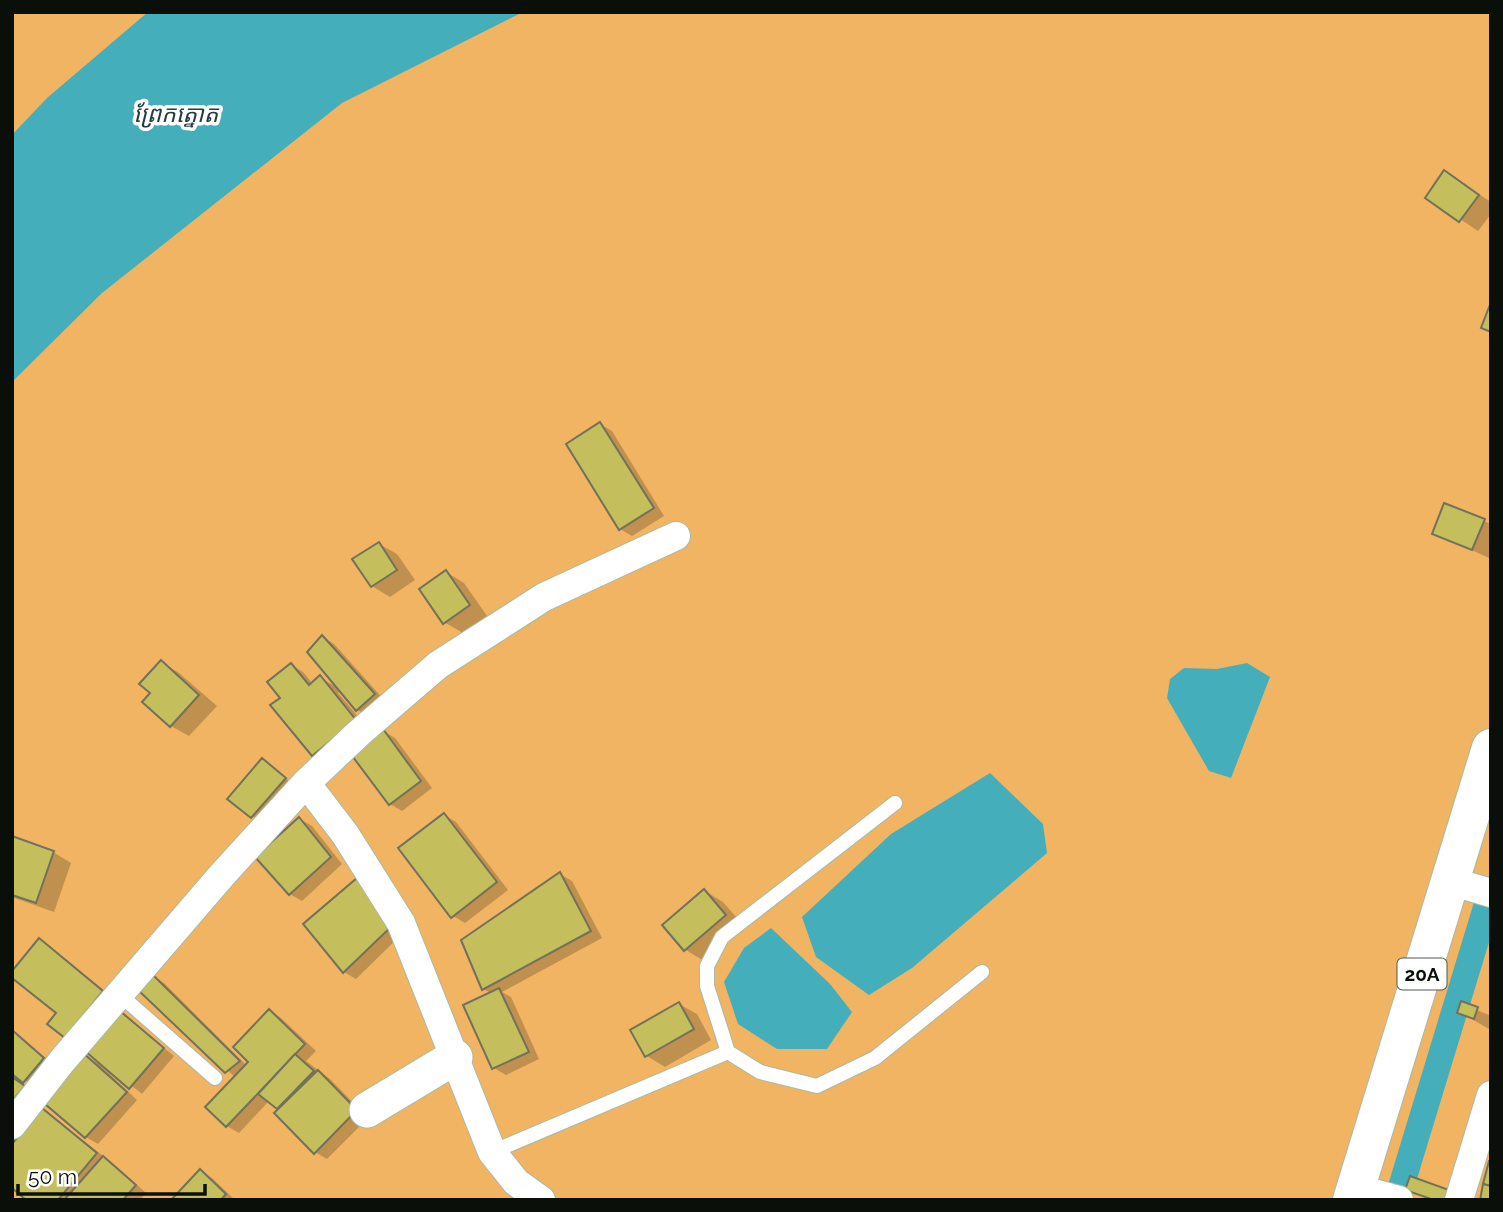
<svg xmlns="http://www.w3.org/2000/svg" width="1503" height="1212" viewBox="0 0 1503 1212" font-family="Raleway,'Noto Sans Khmer',sans-serif">
  <style>
    .forest { fill: #f0b462 }
    .water { fill: #44aeba }
    .shadow { fill: #0003 }
    .lines { fill: none; stroke-linecap: round; stroke-linejoin: round }
    .canal { stroke: #44aeba; stroke-width: 26 }
    .building { fill: #c4bf5c; stroke: #72715a; stroke-width: 2 }
    .service-casing { stroke: #a9baa5; stroke-width: 16 }
    .minor-casing { stroke: #a9baa5; stroke-width: 30 }
    .tertiary-casing { stroke: #a9baa5; stroke-width: 37 }
    .primary-casing { stroke: #a9baa5; stroke-width: 40 }
    .service { stroke: #fff; stroke-width: 14 }
    .minor { stroke: #fff; stroke-width: 28 }
    .tertiary { stroke: #fff; stroke-width: 35 }
    .primary { stroke: #fff; stroke-width: 38 }
    .labels { text-anchor: middle; dominant-baseline: central; stroke-width: 7; stroke-linejoin: round; paint-order: stroke }
    .shield { fill: #fff; stroke: #545853; stroke-width: 2 }
    .shield-label { font-size: 19px; font-weight: bold; fill: #0a1009 }
    .water-label { font-size: 23px; font-style: italic; fill: #243c3f; stroke: #fff }
  </style>
  <rect width="100%" height="100%" fill="#e8f9e3"/>
  <!-- forest -->
  <rect class="forest" x="12" y="12" width="1479" height="1188"/>
  <!-- water -->
  <g class="water">
    <path d="M148,12H523L342,103L102,293L12,382V135L47,98Z"/>
    <path d="M1247,663L1270,677L1231,778L1209,771L1167,698L1170,679L1184,668L1217,669Z"/>
    <path d="M990,773L1043,824L1047,853L912,968L869,995L816,957L802,917L891,834Z"/>
    <path d="M771,928L830,984L852,1012L827,1049H777L738,1024L724,982L744,948Z"/>
  </g>
  <!-- shadow -->
  <g class="shadow">
    <path d="M1445,172L1491,202V214L1478,231L1427,197Z"/>
    <path d="M600,424L612,431L664,516L632,536L620,529Z"/>
    <path d="M1484,521L1491,524V559L1435,533Z"/>
    <path d="M379,544L397,554L415,580L390,597L372,586Z"/>
    <path d="M446,572L464,583L487,616L463,633L444,622Z"/>
    <path d="M323,637L334,644L386,702L369,716L357,710L341,690L338,693L367,727L325,761L313,755L282,698L291,665L303,672L313,684L320,678L339,688Z"/>
    <path d="M161,662L179,673L217,706L189,736L171,726L145,702L152,693Z"/>
    <path d="M383,731L395,738L432,788L402,811L390,804Z"/>
    <path d="M262,760L296,786L263,823L252,816Z"/>
    <path d="M444,815L456,822L508,890L465,923L453,916Z"/>
    <path d="M300,819L312,826L342,864L302,901L290,894Z"/>
    <path d="M12,838L53,852L71,863L54,912L12,897Z"/>
    <path d="M560,874L572,881L602,938L502,992L511,997L539,1059L506,1075L494,1068L491,993L483,989Z"/>
    <path d="M369,887L405,931L356,979L344,972Z"/>
    <path d="M705,891L723,902L744,926L704,961L686,950L665,925Z"/>
    <path d="M39,941L114,999L78,1044L58,1013Z"/>
    <path d="M152,976L164,983L247,1066L269,1011L281,1018L316,1051L306,1061L330,1079L368,1118L327,1159L315,1152L269,1101L239,1133L227,1126L208,1107L236,1078L140,989Z"/>
    <path d="M679,1004L697,1014L711,1040L665,1067L647,1056L632,1031Z"/>
    <path d="M1462,1004L1491,1016V1030L1459,1012Z"/>
    <path d="M120,1013L174,1056L142,1094L87,1050Z"/>
    <path d="M12,1029L55,1066L36,1088L12,1071Z"/>
    <path d="M83,1054L98,1063L137,1100L98,1144L86,1137Z"/>
    <path d="M43,1110L115,1165L146,1193L140,1200H28Z"/>
    <path d="M200,1171L212,1178L235,1200H173Z"/>
  </g>
  <g class="lines">
    <!-- canal -->
    <path class="canal" d="M1397,1200L1491,891"/>
  </g>
  <!-- building -->
  <g class="building">
    <path d="M1444,170L1479,195L1459,222L1425,198Z"/>
    <path d="M1491,302V332L1481,328Z"/>
    <path d="M600,422L654,508L619,530L566,444Z"/>
    <path d="M1444,503L1485,519L1472,550L1432,534Z"/>
    <path d="M379,542L397,570L371,587L352,559Z"/>
    <path d="M446,570L470,605L443,624L419,589Z"/>
    <path d="M322,635L375,694L356,711L307,652Z"/>
    <path d="M161,660L199,695L170,727L142,702L150,693L139,684Z"/>
    <path d="M291,663L309,685L320,675L356,720L312,756L270,705L280,698L267,682Z"/>
    <path d="M383,729L421,781L389,805L350,753Z"/>
    <path d="M262,758L286,778L251,818L227,799Z"/>
    <path d="M444,813L497,882L451,918L398,848Z"/>
    <path d="M299,817L331,857L289,895L255,857Z"/>
    <path d="M12,836L54,851L36,903L12,895Z"/>
    <path d="M560,872L591,931L482,990L461,940Z"/>
    <path d="M357,878L394,924L343,973L303,924Z"/>
    <path d="M704,889L726,915L684,951L662,925Z"/>
    <path d="M39,938L103,991L65,1038L47,1024L56,1013L12,978V971Z"/>
    <path d="M152,974L240,1061L225,1073L137,989Z"/>
    <path d="M499,988L529,1052L492,1069L463,1005Z"/>
    <path d="M1461,1001L1478,1007L1474,1019L1457,1013Z"/>
    <path d="M679,1002L694,1029L645,1057L630,1030Z"/>
    <path d="M269,1009L305,1044L226,1127L205,1107L248,1062L233,1047Z"/>
    <path d="M120,1011L164,1048L129,1089L85,1051Z"/>
    <path d="M12,1030L44,1058L23,1083L12,1074Z"/>
    <path d="M82,1052L127,1092L85,1138L45,1104Z"/>
    <path d="M295,1054L314,1071L277,1109L258,1094Z"/>
    <path d="M318,1070L357,1110L314,1154L274,1113Z"/>
    <path d="M12,1077L25,1086L14,1099L12,1098Z"/>
    <path d="M42,1108L97,1153L58,1200H26L12,1188V1144Z"/>
    <path d="M103,1156L136,1185L123,1200H64Z"/>
    <path d="M1489,1161H1491V1186L1483,1184Z"/>
    <path d="M200,1169L226,1194L221,1200H171Z"/>
    <path d="M1410,1176L1449,1190L1446,1200H1434L1405,1190Z"/>
    <path d="M1483,1184L1491,1186V1200H1480Z"/>
  </g>
  <g class="lines">
    <!-- service casing -->
    <g class="service-casing">
      <g id="service">
        <path d="M895,803L722,937L707,966V986L728,1052L760,1072L817,1086L875,1058L982,972"/>
        <path d="M119,994L215,1078"/>
        <path d="M492,1152L728,1052"/>
      </g>
    </g>
    <!-- minor casing -->
    <g class="minor-casing">
      <g id="minor">
        <path d="M306,783L345,834L401,923L492,1152L516,1182L541,1200"/>
        <path d="M1450,881L1491,893"/>
        <path d="M12,1125L62,1061L222,875L306,783L359,733L438,665L544,597L676,536"/>
        <path d="M1355,1188L1399,1200"/>
        <path d="M1459,1200L1491,1095"/>
      </g>
    </g>
    <!-- tertiary casing -->
    <g class="tertiary-casing">
      <path id="tertiary" d="M367,1110L455,1057"/>
    </g>
    <!-- primary casing -->
    <g class="primary-casing">
      <path id="primary" d="M1352,1200L1491,748"/>
    </g>
    <!-- service -->
    <use href="#service" class="service"/>
    <!-- minor -->
    <use href="#minor" class="minor"/>
    <!-- tertiary -->
    <use href="#tertiary" class="tertiary"/>
    <!-- primary -->
    <use href="#primary" class="primary"/>
  </g>
  <g class="labels">
    <!-- shield labels -->
    <rect class="shield" x="1397.5" y="958.5" width="49" height="31" rx="5"/>
    <g class="shield-label">
      <text x="1422" y="974">20A</text>
    </g>
    <!-- water labels -->
    <g class="water-label">
      <text x="176" y="113">ព្រែកត្នោត</text>
    </g>
  </g>
  <!-- border -->
  <rect width="1503" height="1212" fill="none" stroke="#0a1009" stroke-width="28"/>
  <!-- scale -->
  <path d="M18 1184v10h187v-10" fill="none" stroke="#0a1009" stroke-width="3.5"/>
  <text x="28" y="1184" font-size="21" fill="#0a1009" stroke="#ffffff" stroke-width="5" paint-order="stroke">50 m</text>
</svg>
